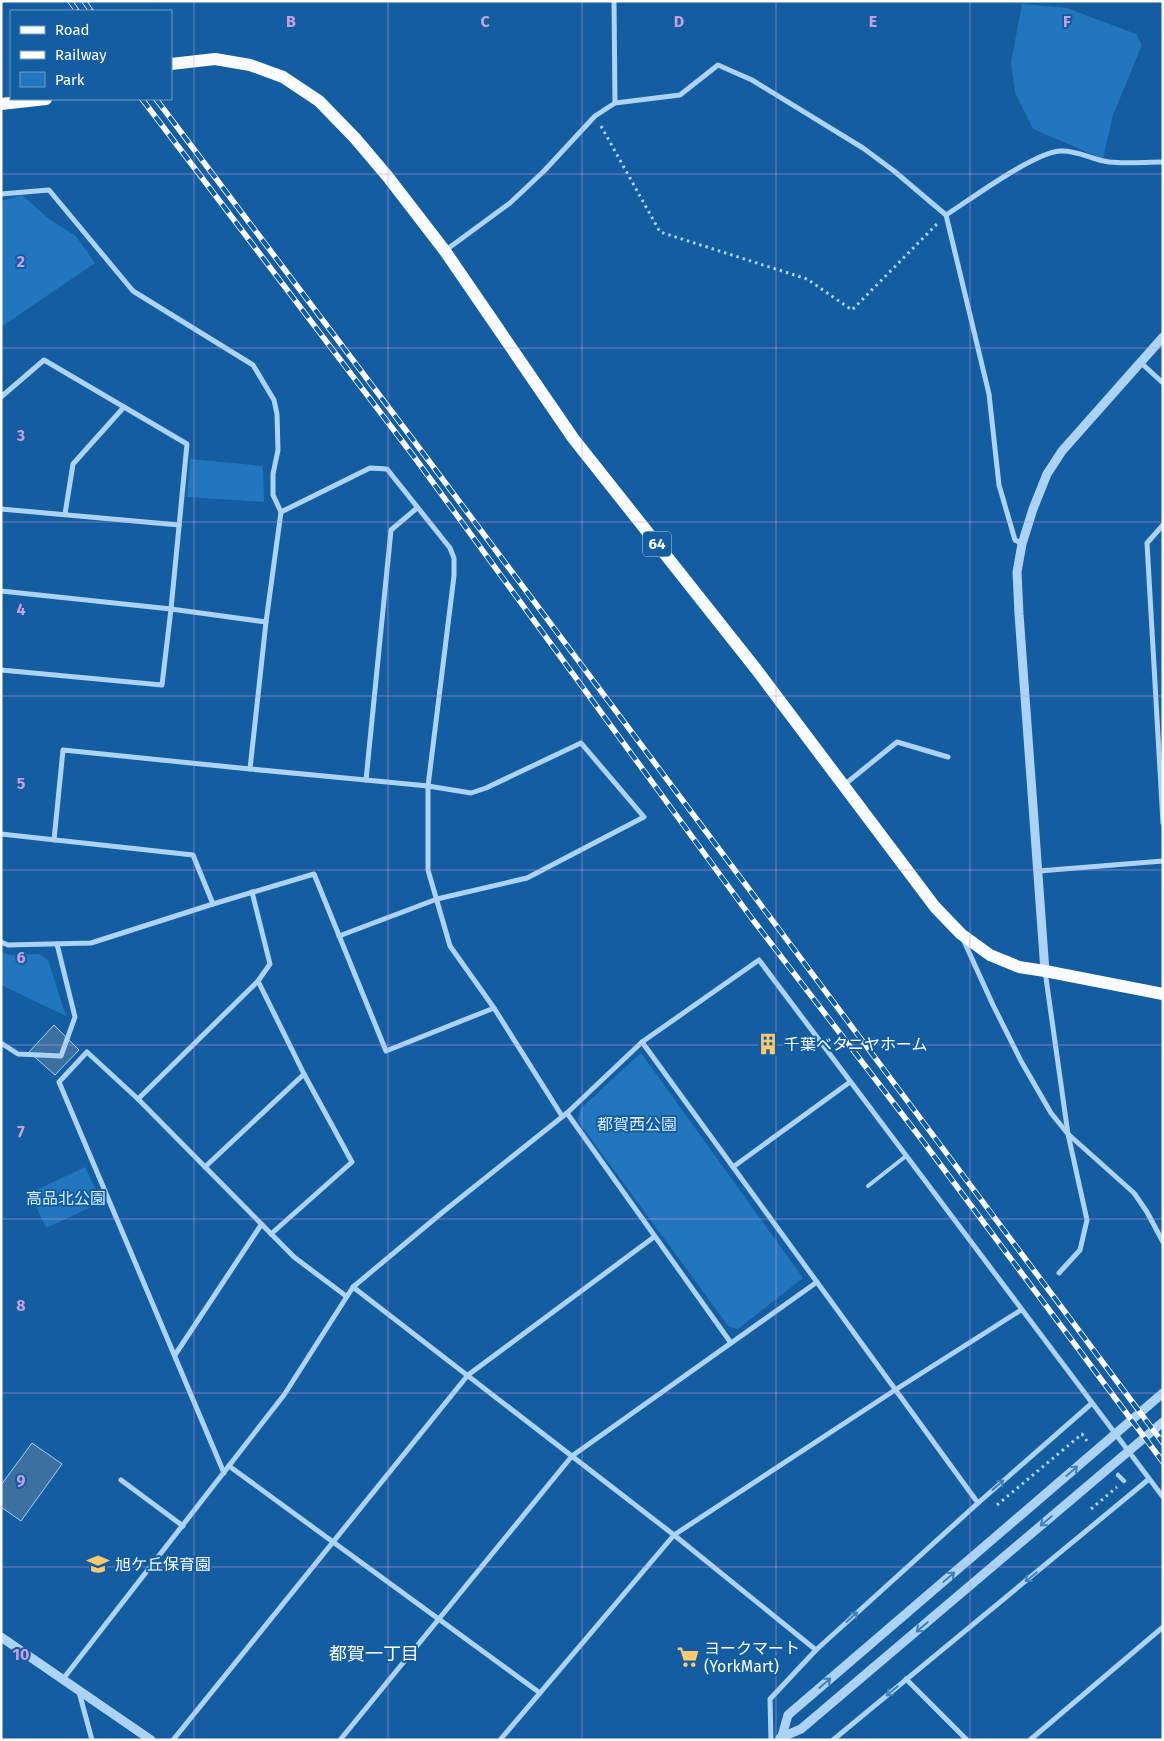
<svg xmlns="http://www.w3.org/2000/svg" width="1164" height="1741" viewBox="0 0 1164 1741" font-family="'Fira Sans','Noto Sans JP',sans-serif">
  <style>
    .green { fill: #2276bd }
    .water { fill: #3c70a0; stroke: #9ecff7 }
    .lines { fill: none; stroke-linecap: round; stroke-linejoin: round }
    .path { stroke: #acd3f4; stroke-width: 3; stroke-dasharray: 2.5 4; stroke-linecap: butt }
    .service { stroke: #acd3f4; stroke-width: 4 }
    .pedestrian { stroke: #acd3f4; stroke-width: 4.5 }
    .minor { stroke: #acd3f4; stroke-width: 5 }
    .tertiary { stroke: #acd3f4; stroke-width: 9 }
    .primary { stroke: #f9fcff; stroke-width: 12 }
    .rail-casing { stroke: #fff; stroke-width: 5.5 }
    .rail { stroke: #135da0; stroke-width: 4; stroke-dasharray: 11; stroke-linecap: butt }
    .oneway { stroke: #4180b9 }
    .grid { fill: none; stroke: #c4a0e2; stroke-width: 1; stroke-opacity: 0.55 }
    .labels { text-anchor: middle; dominant-baseline: central; stroke-width: 4; stroke-linejoin: round; paint-order: stroke }
    .shield { fill: #135da0; stroke: #b8cee2; stroke-width: 1 }
    .shield-label { font-size: 15px; font-weight: bold; fill: #fff }
    .poi-label { font-size: 16px; fill: #fff; stroke: #135da0; text-anchor: start }
    .park-label { font-size: 16px; fill: #d5ebfe; stroke: #135da0 }
    .neighbourhood-label { font-size: 18px; fill: #fff; stroke: #135da0 }
    .grid-label { font-size: 16px; text-anchor: middle; font-weight: bold; fill: #c4a0e2; stroke: #135da0; stroke-width: 4; stroke-linejoin: round; paint-order: stroke }
  </style>
  <rect width="100%" height="100%" fill="#135da0"/>
  <!-- green -->
  <g class="green">
    <path d="M1022,4L1067,8L1136,34L1142,45L1113,115L1103,159L1033,129L1015,93L1011,62Z"/>
    <path d="M22,195L49,219L76,236L95,263L1,327V201Z"/>
    <path d="M190,459L263,466L264,502L187,497Z"/>
    <path d="M1,952L11,955L39,954L48,960L66,1016L1,985Z"/>
    <path d="M641,1053L803,1278L738,1329L729,1327L578,1121L580,1109Z"/>
    <path d="M85,1167L102,1202L46,1228L30,1193Z"/>
  </g>
  <!-- water -->
  <g class="water">
    <path d="M54,1025L79,1050L55,1075L29,1052Z"/>
    <path d="M32,1443L62,1464L21,1521L1,1507V1485Z"/>
  </g>
  <g class="lines">
    <!-- path -->
    <g class="path">
      <path d="M601,126L660,232L807,279L852,310L937,224"/>
      <path d="M997,1505L1082,1434L1087,1441"/>
      <path d="M1091,1509L1117,1487"/>
    </g>
    <!-- service -->
    <path class="service" d="M868,1186L906,1156"/>
    <!-- pedestrian -->
    <path class="pedestrian" d="M1118,1475L1124,1481"/>
    <!-- minor -->
    <g class="minor">
      <path d="M614,1L615,103"/>
      <path d="M1,194L49,190L133,291L253,365L274,400L277,414L278,450L273,474V495L281,512"/>
      <path d="M946,215C971,199 1033,153 1060,151C1078,150 1092,160 1109,162C1126,164 1145,162 1163,162"/>
      <path d="M446,250L510,203L544,171L595,116L615,103L680,95L718,65L752,80L863,148L894,171L946,215L989,394L999,485L1015,540L1022,544"/>
      <path d="M1140,362L1163,383"/>
      <path d="M1,397L44,360L187,444L171,609L162,685L1,670"/>
      <path d="M1,509L179,525"/>
      <path d="M65,514L73,464L124,407"/>
      <path d="M1163,525L1147,543L1163,823"/>
      <path d="M1,591L171,609L266,622"/>
      <path d="M366,780L250,769L266,622L281,512L370,468L387,469L450,548L454,558V576L428,786V870L450,946L494,1008L562,1116"/>
      <path d="M844,785L897,742L948,757"/>
      <path d="M1,834L193,855L213,904"/>
      <path d="M54,840L63,750L250,769"/>
      <path d="M1039,871L1163,861"/>
      <path d="M252,892L270,964L258,981"/>
      <path d="M339,936L437,899L527,878L644,817L581,743L486,788L471,793L428,786L366,780L391,530L417,508"/>
      <path d="M963,939L993,1005L1021,1061L1051,1113L1068,1134L1134,1193L1147,1212L1163,1242"/>
      <path d="M1,942L8,945L91,943L213,904L314,874L386,1051L494,1008"/>
      <path d="M1045,971L1068,1134L1087,1220L1080,1250L1059,1273"/>
      <path d="M642,1042L978,1503"/>
      <path d="M1,1043L18,1054L61,1056L75,1017L57,944"/>
      <path d="M138,1099L258,981L304,1074L352,1162L271,1234"/>
      <path d="M567,1113L731,1343"/>
      <path d="M205,1167L304,1074"/>
      <path d="M733,1167L850,1082"/>
      <path d="M353,1287L674,1535L816,1650"/>
      <path d="M175,1355L261,1225"/>
      <path d="M229,1466L540,1693"/>
      <path d="M224,1473L59,1082L87,1052L138,1099L294,1257L346,1296"/>
      <path d="M121,1480L183,1526"/>
      <path d="M63,1679L284,1395L353,1287L444,1211L567,1113L642,1042L759,960L1163,1497"/>
      <path d="M906,1679L967,1740"/>
      <path d="M79,1692L92,1740"/>
      <path d="M173,1740L468,1375L654,1237"/>
      <path d="M340,1740L572,1456L817,1282"/>
      <path d="M500,1740L674,1535L895,1390L1021,1310"/>
      <path d="M771,1740L770,1699L816,1650L978,1503L1091,1404"/>
      <path d="M833,1740L1149,1479"/>
      <path d="M1030,1740L1163,1627"/>
    </g>
    <!-- tertiary -->
    <g class="tertiary">
      <path d="M1045,971L1019,614L1017,572L1022,544L1033,509L1047,474L1062,451L1163,337"/>
      <path d="M1,1637L151,1740"/>
      <path d="M782,1736L788,1715L1163,1393"/>
      <path d="M780,1738L801,1729L1163,1422"/>
    </g>
    <!-- primary -->
    <g class="primary">
      <path d="M171,64L215,59L250,65L283,77L319,101L355,138L388,177L445,251L573,438L756,669L935,907L961,934L990,955L1019,967L1045,971L1163,994"/>
      <path d="M1,104L46,99"/>
    </g>
    <!-- rail casing -->
    <g class="rail-casing">
      <g id="rail">
        <path d="M70,1L77,11"/>
        <path d="M84,1L91,11"/>
        <path d="M142,99L415,458L753,920L922,1140L1163,1462"/>
        <path d="M156,99L423,453L1163,1443"/>
      </g>
    </g>
    <!-- rail -->
    <use href="#rail" class="rail"/>
  </g>
  <!-- one-way arrows -->
  <defs><path id="oneway-shaft" d="M-6 0H5M1.5-3L5.5 0L1.5 3" fill="none" stroke-width="1.6" stroke-linecap="round" stroke-linejoin="round" transform="scale(1.25)"/></defs>
  <g class="oneway">
    <use href="#oneway-shaft" transform="translate(1072 1471) rotate(-41)"/>
    <use href="#oneway-shaft" transform="translate(998 1485) rotate(-41)"/>
    <use href="#oneway-shaft" transform="translate(1046 1521) rotate(140)"/>
    <use href="#oneway-shaft" transform="translate(949 1577) rotate(-41)"/>
    <use href="#oneway-shaft" transform="translate(1031 1577) rotate(141)"/>
    <use href="#oneway-shaft" transform="translate(852 1617) rotate(-42)"/>
    <use href="#oneway-shaft" transform="translate(922 1627) rotate(140)"/>
    <use href="#oneway-shaft" transform="translate(825 1683) rotate(-41)"/>
    <use href="#oneway-shaft" transform="translate(892 1691) rotate(140)"/>
  </g>
  <!-- grid -->
  <path class="grid" d="M194,1V1740M388,1V1740M582,1V1740M776,1V1740M970,1V1740M1,174H1163M1,348H1163M1,522H1163M1,696H1163M1,870H1163M1,1045H1163M1,1219H1163M1,1393H1163M1,1567H1163"/>
  <!-- icons -->
  <defs>
    <g id="building-bare" transform="scale(1.725)"><path d="M-4-6H4V6H1V3H-1V6H-4ZM-2.5-4.3h1.7v1.8h-1.7ZM.8-4.3h1.7v1.8H.8ZM-2.5-1h1.7V.8h-1.7ZM.8-1h1.7V.8H.8Z" fill="#ffc96f" stroke="#135da0" stroke-width="2.5" paint-order="stroke"/></g>
    <g id="school-bare" transform="scale(1.725)"><path d="M0-5L7-2L0 1L-7-2ZM-4 1L0 2.5L4 1V4Q0 6-4 4Z" fill="#ffc96f" stroke="#135da0" stroke-width="2.5" paint-order="stroke"/></g>
    <g id="supermarket-bare" transform="scale(1.725)"><path d="M-6-5.5h2.5l.6 2H6L4.5 2H-2.5L-4.4-4H-6ZM-1.5 3.2a1.3 1.3 0 1 0 .1 0ZM3 3.2a1.3 1.3 0 1 0 .1 0Z" fill="#ffc96f" stroke="#135da0" stroke-width="2.5" paint-order="stroke"/></g>
  </defs>
  <g fill-rule="evenodd">
    <use href="#building-bare" x="768" y="1044"/>
    <use href="#school-bare" x="98" y="1564"/>
    <use href="#supermarket-bare" x="688" y="1657"/>
  </g>
  <g class="labels">
    <!-- shield labels -->
    <rect class="shield" x="643" y="531.5" width="28" height="25" rx="4"/>
    <g class="shield-label">
      <text x="657" y="544">64</text>
    </g>
    <!-- poi labels -->
    <g class="poi-label">
      <text x="784" y="1044">千葉ベタニヤホーム</text>
      <text x="115" y="1564">旭ケ丘保育園</text>
      <text x="704" y="1648">ヨークマート<tspan x="704" dy="18">(YorkMart)</tspan></text>
    </g>
    <!-- park labels -->
    <g class="park-label">
      <text x="637" y="1124">都賀西公園</text>
      <text x="66" y="1198">高品北公園</text>
    </g>
    <!-- neighbourhood labels -->
    <g class="neighbourhood-label">
      <text x="374" y="1654">都賀一丁目</text>
    </g>
  </g>
  <g class="grid-label">
    <text x="291" y="27">B</text>
    <text x="485" y="27">C</text>
    <text x="679" y="27">D</text>
    <text x="873" y="27">E</text>
    <text x="1067" y="27">F</text>
    <text x="21" y="267">2</text>
    <text x="21" y="441">3</text>
    <text x="21" y="615">4</text>
    <text x="21" y="789">5</text>
    <text x="21" y="963">6</text>
    <text x="21" y="1137">7</text>
    <text x="21" y="1311">8</text>
    <text x="21" y="1486">9</text>
    <text x="21" y="1660">10</text>
  </g>
  <!-- border -->
  <rect width="1164" height="1741" fill="none" stroke="#ffffff" stroke-width="5"/>
  <!-- legend -->
  <rect x="10" y="10" width="162" height="90" fill="#135da0" stroke="#719ec6"/>
  <rect x="20" y="26" width="25" height="8" fill="#f9fcff" stroke="#719ec6"/>
  <text x="55" y="35" font-size="15" fill="#ffffff">Road</text>
  <rect x="20" y="51" width="25" height="8" fill="#ffffff" stroke="#719ec6"/>
  <text x="55" y="60" font-size="15" fill="#ffffff">Railway</text>
  <rect x="20" y="72" width="25" height="15" fill="#2276bd" stroke="#719ec6"/>
  <text x="55" y="85" font-size="15" fill="#ffffff">Park</text>
</svg>
